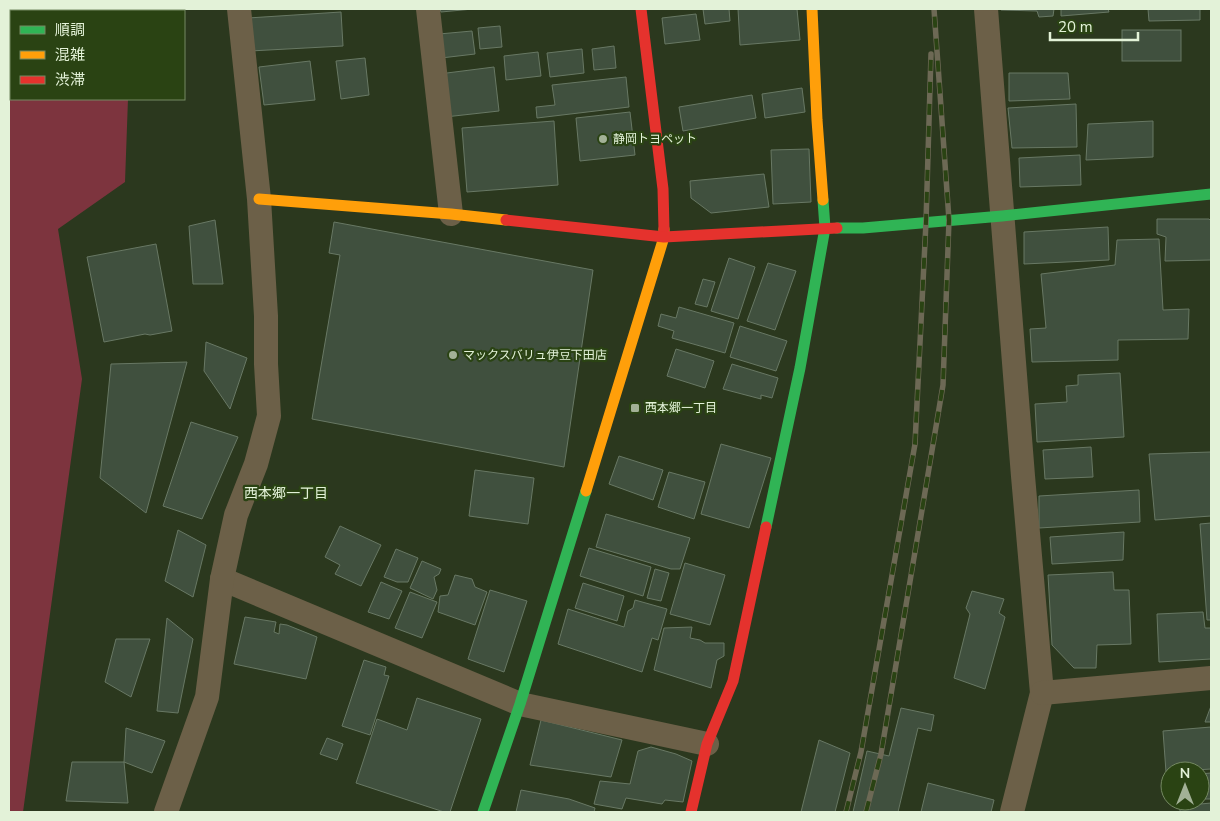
<svg xmlns="http://www.w3.org/2000/svg" width="1220" height="821" viewBox="0 0 1220 821" font-family="'Nunito Sans','Noto Sans JP',sans-serif">
  <style>
    .green { fill: #7d343e }
    .building { fill: #40503e; stroke: #687864 }
    .lines { fill: none; stroke-linecap: round; stroke-linejoin: round }
    .street { stroke: #6c6048; stroke-width: 24 }
    .fast { stroke: #30b455; stroke-width: 11 }
    .slow { stroke: #ff9f0a; stroke-width: 11 }
    .jam { stroke: #e5322d; stroke-width: 11 }
    .rail-casing { stroke: #6d6955; stroke-width: 5.5 }
    .rail { stroke: #2a4313; stroke-width: 4; stroke-dasharray: 11; stroke-linecap: butt }
    .poi-dot { fill: #a3b197; stroke: #2a4313; stroke-width: 2 }
    .labels { text-anchor: middle; dominant-baseline: central; stroke-width: 4.5; stroke-linejoin: round; paint-order: stroke }
    .poi-label { font-size: 12px; fill: #e3f2d8; stroke: #2a4313; text-anchor: start }
    .neighbourhood-label { font-size: 14px; fill: #e3f2d8; stroke: #2a4313 }
  </style>
  <rect width="100%" height="100%" fill="#2b381e"/>
  <!-- green -->
  <path class="green" d="M9,9H132V11H11V99H128L125,182L58,229L82,379L23,812H9Z"/>
  <!-- building -->
  <g class="building">
    <path d="M440,9H473L441,12Z"/>
    <path d="M703,9H729L730,21L705,24Z"/>
    <path d="M738,9H797L800,40L740,45Z"/>
    <path d="M1001,9H1054L1053,16L1039,17L1037,11L1001,10Z"/>
    <path d="M1061,9H1108L1109,12L1061,16Z"/>
    <path d="M1148,9H1200V20L1149,21Z"/>
    <path d="M341,12L343,46L250,51L248,18Z"/>
    <path d="M696,14L700,40L665,44L662,18Z"/>
    <path d="M500,26L502,47L480,49L478,28Z"/>
    <rect x="1122" y="30" width="59" height="31"/>
    <path d="M472,31L475,54L441,58L439,34Z"/>
    <path d="M614,46L616,68L594,70L592,49Z"/>
    <path d="M582,49L584,73L550,77L547,53Z"/>
    <path d="M538,52L541,76L506,80L504,56Z"/>
    <path d="M365,58L369,95L341,99L336,61Z"/>
    <path d="M310,61L315,100L264,105L259,67Z"/>
    <path d="M494,67L499,111L445,117L439,74Z"/>
    <path d="M1009,73H1068L1070,99L1009,101Z"/>
    <path d="M626,77L629,107L537,118L536,107L555,105L552,85Z"/>
    <path d="M802,88L805,112L765,118L762,94Z"/>
    <path d="M752,95L756,118L683,131L679,107Z"/>
    <path d="M1076,104L1077,147L1012,148L1008,108Z"/>
    <path d="M630,112L635,155L580,161L576,118Z"/>
    <path d="M554,121L558,185L467,192L462,128Z"/>
    <path d="M1153,121V157L1086,160L1088,124Z"/>
    <path d="M809,149L811,202L773,204L771,150Z"/>
    <path d="M1080,155L1081,185L1020,187L1019,158Z"/>
    <path d="M764,174L769,207L711,213L691,198L690,181Z"/>
    <path d="M1157,219H1209L1211,221V260L1165,261L1166,237L1157,234Z"/>
    <path d="M215,220L223,284H193L189,226Z"/>
    <path d="M334,222L593,270L564,467L312,419L340,255L329,253Z"/>
    <path d="M1108,227L1109,260L1024,264V232Z"/>
    <path d="M1159,239L1163,310L1189,309L1188,339L1118,340V360L1032,362L1030,329L1046,328L1041,274L1115,265L1117,240Z"/>
    <path d="M156,244L172,331L150,335L145,334L104,342L87,257Z"/>
    <path d="M729,258L755,267L738,319L711,311Z"/>
    <path d="M768,263L796,271L775,330L747,321Z"/>
    <path d="M703,279L715,282L707,307L695,304Z"/>
    <path d="M679,307L734,323L725,353L672,338L674,331L658,326L661,314L676,318Z"/>
    <path d="M740,326L787,341L776,371L730,357Z"/>
    <path d="M206,342L247,358L230,409L204,371Z"/>
    <path d="M676,349L714,361L705,388L667,376Z"/>
    <path d="M187,362L146,513L100,478L111,364Z"/>
    <path d="M732,364L778,378L772,398L761,395V399L723,389Z"/>
    <path d="M1120,373L1124,437L1037,442L1035,404L1067,402L1066,386L1078,385V375Z"/>
    <path d="M191,422L238,437L202,519L163,506Z"/>
    <path d="M721,444L771,458L749,528L701,514Z"/>
    <path d="M1091,447L1093,477L1045,479L1043,450Z"/>
    <path d="M1211,452V516L1155,520L1149,454Z"/>
    <path d="M619,456L663,470L653,500L609,484Z"/>
    <path d="M475,470L534,478L528,524L469,516Z"/>
    <path d="M669,472L705,482L694,519L658,507Z"/>
    <path d="M1139,490L1140,522L1039,528V496Z"/>
    <path d="M606,514L690,538L680,569H671L596,547Z"/>
    <path d="M1211,523V620H1207L1200,524Z"/>
    <path d="M340,526L381,545L361,586L335,574L340,565L325,557Z"/>
    <path d="M178,530L206,545L193,597L165,581Z"/>
    <path d="M1124,532L1123,560L1052,564L1050,537Z"/>
    <path d="M589,548L651,567L643,596L580,576Z"/>
    <path d="M396,549L418,558L408,582H397L384,577Z"/>
    <path d="M422,561L441,569L439,574L434,577L437,590L433,599L410,588Z"/>
    <path d="M685,563L725,575L710,625L670,614Z"/>
    <path d="M655,569L669,573L661,601L647,598Z"/>
    <path d="M1113,572L1114,590H1129L1131,644L1097,645L1096,668H1074L1052,645L1048,575Z"/>
    <path d="M455,575L472,579L475,587L487,592L475,625L438,612L440,596L448,595Z"/>
    <path d="M381,582L402,591L389,619L368,612Z"/>
    <path d="M583,583L624,596L617,621L575,608Z"/>
    <path d="M490,590L527,601L504,672L468,659Z"/>
    <path d="M972,591L1004,599L999,613L1005,617L985,689L954,678L970,614L966,608Z"/>
    <path d="M410,592L437,602L422,638L395,628Z"/>
    <path d="M635,600L667,609L658,640L652,638L642,672L558,644L568,609L624,627L628,611L633,608Z"/>
    <path d="M1203,612L1205,628H1211V659L1159,662L1157,614Z"/>
    <path d="M245,617L276,622L274,632L279,634L280,624L287,625L317,637L306,679L234,664Z"/>
    <path d="M167,618L193,639L178,713L157,711Z"/>
    <path d="M692,627L690,638L700,640L705,643H724V656L717,660L711,688L654,670L664,628Z"/>
    <path d="M116,639H150L131,697L105,682Z"/>
    <path d="M364,660L386,667L384,675L389,676L370,735L342,726Z"/>
    <path d="M417,698L481,719L450,812H444L356,783L377,719L407,730Z"/>
    <path d="M1211,706V722H1205Z"/>
    <path d="M901,708L934,715L931,731L918,728L898,812H853L867,751L889,756Z"/>
    <path d="M541,720L622,740L611,777L530,765Z"/>
    <path d="M1211,727V769L1166,772L1163,731Z"/>
    <path d="M126,728L165,741L152,773L124,762Z"/>
    <path d="M327,738L343,744L337,760L320,754Z"/>
    <path d="M819,740L850,753L835,812H801Z"/>
    <path d="M651,747L676,754L692,761L683,802L665,800L662,804L626,798L622,809L594,804L600,781L630,784L638,751Z"/>
    <path d="M72,762H124L128,803L66,801Z"/>
    <path d="M1211,773V799H1202L1200,774Z"/>
    <path d="M928,783L994,800L991,812H921Z"/>
    <path d="M521,790L569,799L595,808L594,812H516Z"/>
    <path d="M1211,803V812H1180V806Z"/>
  </g>
  <g class="lines">
    <!-- street -->
    <g class="street">
      <path d="M428,9L451,214"/>
      <path d="M986,9L1023,476L1042,693L1012,812"/>
      <path d="M222,579L520,704L707,744"/>
      <path d="M1042,693L1211,678"/>
      <path d="M166,812L207,697L222,579L236,515L256,464L269,416L266,364V316L259,199L239,9"/>
    </g>
    <!-- fast -->
    <g class="fast">
      <path d="M837,228H863L1002,216L1211,194"/>
      <path d="M766,527L800,368L825,228L823,200"/>
      <path d="M483,812L520,704L586,491"/>
    </g>
    <!-- slow -->
    <g class="slow">
      <path d="M812,9L817,120L823,200"/>
      <path d="M259,199L451,214L506,220"/>
      <path d="M586,491L664,237V229"/>
    </g>
    <!-- jam -->
    <g class="jam">
      <path d="M641,9L663,189L664,229"/>
      <path d="M506,220L664,237L837,228"/>
      <path d="M691,812L707,744L733,681L766,527"/>
    </g>
    <!-- rail casing -->
    <g class="rail-casing">
      <g id="rail">
        <path d="M846,812L861,752L915,444L926,222L931,54"/>
        <path d="M866,812L881,754L943,385L949,220L934,9"/>
      </g>
    </g>
    <!-- rail -->
    <use href="#rail" class="rail"/>
  </g>
  <!-- markers -->
  <g class="poi-dot">
    <circle cx="603" cy="139" r="5"/>
    <circle cx="453" cy="355" r="5"/>
    <rect x="630" y="403" width="10" height="10" rx="2.5"/>
  </g>
  <g class="labels">
    <!-- poi labels -->
    <g class="poi-label">
      <text x="613" y="139">静岡トヨペット</text>
      <text x="463" y="355">マックスバリュ伊豆下田店</text>
      <text x="645" y="408">西本郷一丁目</text>
    </g>
    <!-- neighbourhood labels -->
    <g class="neighbourhood-label">
      <text x="286" y="493">西本郷一丁目</text>
    </g>
  </g>
  <!-- border -->
  <rect width="1220" height="821" fill="none" stroke="#e3f2d8" stroke-width="20"/>
  <!-- legend -->
  <rect x="10" y="10" width="175" height="90" fill="#2a4313" stroke="#748962"/>
  <rect x="20" y="26" width="25" height="8" fill="#30b455" stroke="#748962"/>
  <text x="55" y="35" font-size="15" fill="#e3f2d8">順調</text>
  <rect x="20" y="51" width="25" height="8" fill="#ff9f0a" stroke="#748962"/>
  <text x="55" y="60" font-size="15" fill="#e3f2d8">混雑</text>
  <rect x="20" y="76" width="25" height="8" fill="#e5322d" stroke="#748962"/>
  <text x="55" y="85" font-size="15" fill="#e3f2d8">渋滞</text>
  <!-- north arrow -->
  <g transform="translate(1185 786)"><circle r="24" fill="#2a4313" stroke="#748962"/>
  <path d="M0-4L9 19L0 12L-9 19Z" fill="#a3b197"/>
  <text y="-8" font-size="14" font-weight="bold" text-anchor="middle" fill="#e3f2d8">N</text>
  </g>
  <!-- scale -->
  <path d="M1050 32v8h88v-8" fill="none" stroke="#e3f2d8" stroke-width="2.5"/>
  <text x="1058" y="32" font-size="15" fill="#e3f2d8" stroke="#2a4313" stroke-width="4" paint-order="stroke">20 m</text>
</svg>
